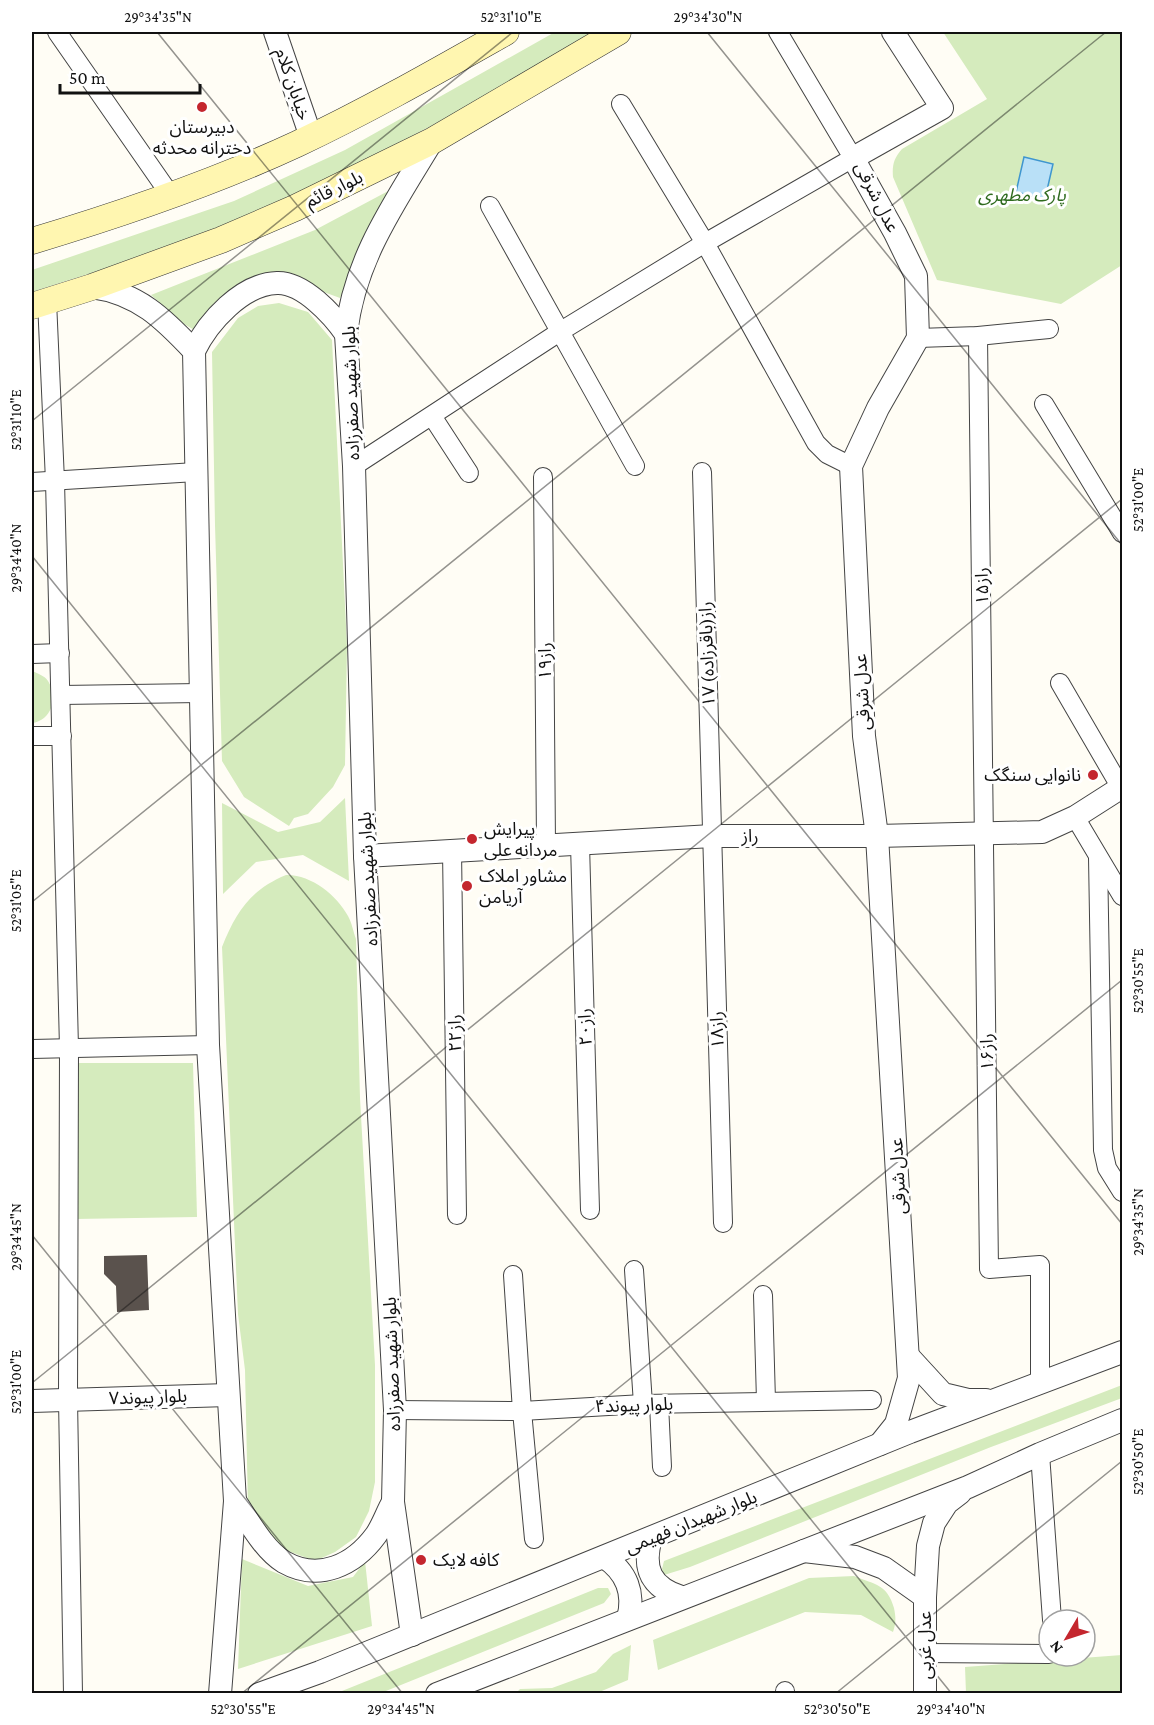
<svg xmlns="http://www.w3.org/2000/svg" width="1154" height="1725" viewBox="0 0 1154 1725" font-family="'Crimson Pro','Noto Sans Arabic',serif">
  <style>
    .green { fill: #d5ebbd }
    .water { fill: #b9e0f7; stroke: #3f96cf; stroke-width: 1.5 }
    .building { fill: #5a524d }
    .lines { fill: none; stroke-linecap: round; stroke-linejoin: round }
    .minor-casing { stroke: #444; stroke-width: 20 }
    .tertiary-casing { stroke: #444; stroke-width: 24 }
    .secondary-casing { stroke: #333; stroke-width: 27 }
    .minor { stroke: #fff; stroke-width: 18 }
    .tertiary { stroke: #fff; stroke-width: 22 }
    .secondary { stroke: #fff6b0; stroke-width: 26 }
    .ticks { fill: none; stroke: #111; stroke-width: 1.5; stroke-opacity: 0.45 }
    .poi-dot { fill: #c4262e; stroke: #fff; stroke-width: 2 }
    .labels { text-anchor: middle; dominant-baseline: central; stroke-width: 6; stroke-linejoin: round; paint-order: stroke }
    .street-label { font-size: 18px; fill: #111; stroke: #fff }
    .poi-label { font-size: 18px; fill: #111; stroke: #fff; text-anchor: start }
    .park-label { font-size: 18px; font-style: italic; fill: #2f6b1f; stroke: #fff }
    .neatline { fill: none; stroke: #111; stroke-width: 2 }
    .ticks-label { font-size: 15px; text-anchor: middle; fill: #111 }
  </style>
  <rect width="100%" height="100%" fill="#fffdf5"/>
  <!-- green -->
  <g class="green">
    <path d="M555,32H596C474,104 349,175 217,229C157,254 93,272 32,292V270L234,201L345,150Z"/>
    <path d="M943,32H1122V265L1061,304L937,280L893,177C892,165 894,158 902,149L987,99Z"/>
    <path d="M392,189L340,298L283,277L196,331L184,324L151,295L315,230Z"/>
    <path d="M279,303L308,312L332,340L347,646L345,765L333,787L308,814L294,818L289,826L244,797L222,761L215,525L212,352L238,318L258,306Z"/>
    <path d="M32,671C37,673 45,676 48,681C59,698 51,721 32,723Z"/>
    <path d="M345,798L349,881L303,855L256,862L223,894L222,803L278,832L320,822Z"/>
    <path d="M286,875C310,874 337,895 348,916C352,923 353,931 356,939L360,1098L375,1365V1482L369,1511L356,1537L335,1552L315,1561L280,1548L248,1508L245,1370L238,1314L222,947C236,912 250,890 286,875Z"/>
    <path d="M73,1063H193L197,1217L75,1219Z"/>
    <path d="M1122,1385V1398L991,1447L690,1567L664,1575L662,1569L664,1561Z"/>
    <path d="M242,1559L308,1586L353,1577L365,1561L372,1626L238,1669Z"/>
    <path d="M854,1576C876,1585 887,1584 894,1608C896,1618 896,1623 893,1632L861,1615L805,1612L658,1670L653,1640L809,1578Z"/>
    <path d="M598,1588H608L611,1594L604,1603L381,1693H337Z"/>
    <path d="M631,1645L628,1680L597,1693H516L520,1689L552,1688L596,1672L613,1654Z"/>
    <path d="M1122,1655V1693H966L965,1667Z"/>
  </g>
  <!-- water -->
  <path class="water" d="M1024,157L1053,164L1045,199L1016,192Z"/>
  <!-- building -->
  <path class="building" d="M147,1255L149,1310L117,1312L116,1286L104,1274V1256Z"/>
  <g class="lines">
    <!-- minor casing -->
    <g class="minor-casing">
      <g id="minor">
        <path d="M57,32L171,196"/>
        <path d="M621,104L705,243L816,443L827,454L851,466"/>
        <path d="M490,206L635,466"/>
        <path d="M47,301L55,481L69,1048L68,1399L73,1694"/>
        <path d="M978,336L989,1269L1040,1265V1383"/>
        <path d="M918,338L978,336L1049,329"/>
        <path d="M1044,404L1122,533"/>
        <path d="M432,416L469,473"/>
        <path d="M354,466L561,331L705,243L853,158L778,32"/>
        <path d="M702,472L723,1223"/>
        <path d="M543,477L546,844"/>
        <path d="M32,482L196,472"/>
        <path d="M32,654L60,653"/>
        <path d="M1060,683L1121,788"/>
        <path d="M61,695L200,693"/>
        <path d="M32,736H62"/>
        <path d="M1075,817L1122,896"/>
        <path d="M580,844L590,1210"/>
        <path d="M452,850L457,1215"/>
        <path d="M1098,857L1103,1150L1107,1168L1122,1192"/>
        <path d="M32,1049L208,1045"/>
        <path d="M634,1270L643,1404"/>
        <path d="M513,1275L522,1411L534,1539"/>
        <path d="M763,1295L766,1401"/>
        <path d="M659,1404L662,1467"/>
        <path d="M395,1410L522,1411L643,1404L872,1400"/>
        <path d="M1040,1454L1052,1620"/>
        <path d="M926,1653L1049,1654"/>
        <path d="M785,1694V1691"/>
      </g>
    </g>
    <!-- tertiary casing -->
    <g class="tertiary-casing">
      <g id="tertiary">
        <path d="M275,32L311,137"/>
        <path d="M92,287C138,293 164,319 194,351L208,1045L235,1501L220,1694"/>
        <path d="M194,351C208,322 242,284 277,283C303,282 333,315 346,334"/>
        <path d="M365,856L712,836H877L1042,832L1075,817L1122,787"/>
        <path d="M909,1357L943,1394L968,1400H986"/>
        <path d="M32,1401L228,1395"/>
        <path d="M880,1444L896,1424L909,1378L877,836L864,736L851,466L878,408L918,338L916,276L895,233L853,158L942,108L893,32"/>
        <path d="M235,1501C248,1520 264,1550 284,1562C319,1582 354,1565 376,1535C383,1525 387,1512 393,1502"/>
        <path d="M651,1538C642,1569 651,1587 681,1597"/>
        <path d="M804,1551L855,1557L884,1568L925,1597"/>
        <path d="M604,1557C627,1572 635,1593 628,1619"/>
        <path d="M412,1635L393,1502L395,1410L365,856L354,466L346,334C354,260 394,204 432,141"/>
        <path d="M259,1694L320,1672L910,1432L1122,1352"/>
        <path d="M437,1694L968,1487L1040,1454L1122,1420"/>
        <path d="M925,1694V1597L928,1546L934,1523L947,1503L960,1493"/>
      </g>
    </g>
    <!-- secondary casing -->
    <g class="secondary-casing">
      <g id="secondary">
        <path d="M32,241C122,214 211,184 297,144C369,110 437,71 506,32"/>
        <path d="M32,306L92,287L221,240L295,208L432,141L618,32"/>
      </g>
    </g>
    <!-- minor -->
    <use href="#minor" class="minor"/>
    <!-- tertiary -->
    <use href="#tertiary" class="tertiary"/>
    <!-- secondary -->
    <use href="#secondary" class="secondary"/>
  </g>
  <!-- ticks -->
  <path class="ticks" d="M157,32L1122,1224M707,32L1122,545M32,421L513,32M32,556L952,1694M32,902L1106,32M32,1235L403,1694M32,1383L1122,499M241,1694L1122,980M835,1694L1122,1461"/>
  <!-- markers -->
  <g class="poi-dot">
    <circle cx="202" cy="107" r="6"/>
    <circle cx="1093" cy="775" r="6"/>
    <circle cx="472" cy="839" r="6"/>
    <circle cx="467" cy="886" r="6"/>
    <circle cx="421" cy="1560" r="6"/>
  </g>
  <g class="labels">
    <!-- street labels -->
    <g class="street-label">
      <text transform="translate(293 84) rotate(71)">خیابان کلام</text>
      <text transform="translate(334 189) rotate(-26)">بلوار قائم</text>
      <text transform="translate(877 197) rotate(63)">عدل شرقی</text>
      <text transform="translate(351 393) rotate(-92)">بلوار شهید صفرزاده</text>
      <text transform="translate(982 586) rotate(-91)">راز۱۵</text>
      <text transform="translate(707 654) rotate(-92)">۱۷ راز(باقرزاده)</text>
      <text transform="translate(545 661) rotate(-90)">راز۱۹</text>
      <text transform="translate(862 692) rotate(-93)">عدل شرقی</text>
      <text x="750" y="836">راز</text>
      <text transform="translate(368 879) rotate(-93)">بلوار شهید صفرزاده</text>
      <text transform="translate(585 1027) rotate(-92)">راز۲۰</text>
      <text transform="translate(717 1030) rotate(-92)">راز۱۸</text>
      <text transform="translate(455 1033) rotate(-91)">راز۲۲</text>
      <text transform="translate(987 1052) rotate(-91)">راز۱۶</text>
      <text transform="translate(898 1176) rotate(-93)">عدل شرقی</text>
      <text transform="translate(392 1364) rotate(-92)">بلوار شهید صفرزاده</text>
      <text transform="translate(148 1397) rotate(-2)">بلوار پیوند۷</text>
      <text transform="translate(634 1405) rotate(-2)">بلوار پیوند۴</text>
      <text transform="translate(691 1522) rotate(-22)">بلوار شهیدان فهیمی</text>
      <text transform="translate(925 1645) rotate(-90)">عدل غربی</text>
    </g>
    <!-- poi labels -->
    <g class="poi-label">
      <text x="202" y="127" text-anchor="middle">دبیرستان<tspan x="202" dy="21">دخترانه محدثه</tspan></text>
      <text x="1081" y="775" text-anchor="end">نانوایی سنگک</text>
      <text x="484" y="829">پیرایش<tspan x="484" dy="21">مردانه علی</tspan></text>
      <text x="479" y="876">مشاور املاک<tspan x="479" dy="21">آریامن</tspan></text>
      <text x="433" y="1560">کافه لایک</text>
    </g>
    <!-- park labels -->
    <g class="park-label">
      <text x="1022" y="195">پارک مطهری</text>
    </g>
  </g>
  <!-- border -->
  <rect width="1154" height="1725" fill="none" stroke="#ffffff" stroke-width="66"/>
  <!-- north arrow -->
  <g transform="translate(1067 1638) rotate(231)"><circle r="28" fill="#ffffff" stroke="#a0a0a0" stroke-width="1.5"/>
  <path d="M0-4.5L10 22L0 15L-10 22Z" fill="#c4262e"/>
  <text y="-9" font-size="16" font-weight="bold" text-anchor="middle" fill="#111111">N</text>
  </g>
  <!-- scale -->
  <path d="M60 84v9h140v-9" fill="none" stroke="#111111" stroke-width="3"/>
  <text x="69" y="84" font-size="18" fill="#111111" stroke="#ffffff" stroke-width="4.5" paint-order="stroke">50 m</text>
  <rect x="33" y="33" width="1088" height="1659" class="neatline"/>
  <g class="ticks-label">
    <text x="158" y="22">29°34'35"N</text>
    <text x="511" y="22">52°31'10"E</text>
    <text x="708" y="22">29°34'30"N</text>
    <text transform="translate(16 420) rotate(-90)" y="5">52°31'10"E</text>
    <text transform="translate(1138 500) rotate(-90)" y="5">52°31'00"E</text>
    <text transform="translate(16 558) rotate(-90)" y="5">29°34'40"N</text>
    <text transform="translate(16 901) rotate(-90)" y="5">52°31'05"E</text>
    <text transform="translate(1138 981) rotate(-90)" y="5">52°30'55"E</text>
    <text transform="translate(1138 1222) rotate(-90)" y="5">29°34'35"N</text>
    <text transform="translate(16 1237) rotate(-90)" y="5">29°34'45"N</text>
    <text transform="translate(16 1382) rotate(-90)" y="5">52°31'00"E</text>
    <text transform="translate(1138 1462) rotate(-90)" y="5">52°30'50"E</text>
    <text x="243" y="1714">52°30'55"E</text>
    <text x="401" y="1714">29°34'45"N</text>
    <text x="837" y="1714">52°30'50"E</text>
    <text x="951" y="1714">29°34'40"N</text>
  </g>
</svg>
